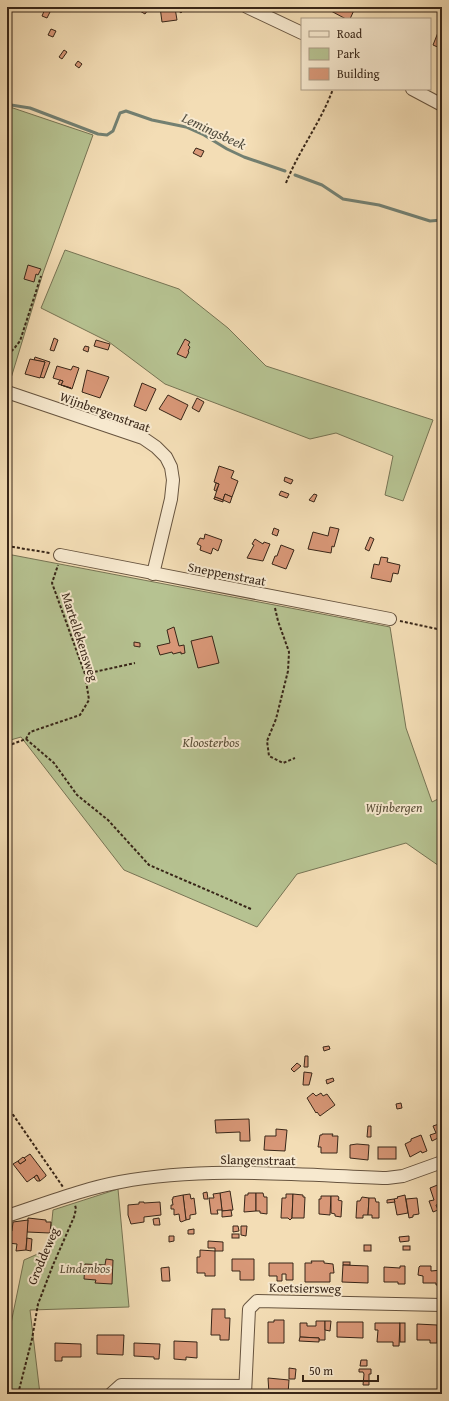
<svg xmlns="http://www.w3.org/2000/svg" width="449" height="1401" viewBox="0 0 449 1401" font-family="'Gentium Book Plus',serif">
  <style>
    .green { fill: #b6c291; stroke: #777454 }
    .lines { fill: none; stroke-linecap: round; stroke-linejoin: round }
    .stream { stroke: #738072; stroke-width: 3 }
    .building { fill: #d89777; stroke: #382618 }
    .minor-casing { stroke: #67543f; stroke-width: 14 }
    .path { stroke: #382618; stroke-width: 2; stroke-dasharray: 3 2; stroke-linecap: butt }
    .minor { stroke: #f7e9cf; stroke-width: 12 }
    .labels { text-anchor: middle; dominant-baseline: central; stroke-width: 4; stroke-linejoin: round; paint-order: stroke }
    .street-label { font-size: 13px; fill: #382618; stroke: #f7e9cf }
    .park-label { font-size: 13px; font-style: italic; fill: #584d36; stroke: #f7e9cf }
    .water-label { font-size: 14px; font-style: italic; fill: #514c3e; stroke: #f7e9cf }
  </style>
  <rect width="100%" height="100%" fill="#f3ddb5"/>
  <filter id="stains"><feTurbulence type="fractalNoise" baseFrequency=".005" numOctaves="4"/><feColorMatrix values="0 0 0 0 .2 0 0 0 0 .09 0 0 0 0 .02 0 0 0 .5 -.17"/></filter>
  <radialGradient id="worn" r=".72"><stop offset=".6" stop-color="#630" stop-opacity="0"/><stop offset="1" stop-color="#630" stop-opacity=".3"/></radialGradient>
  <!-- green -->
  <g class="green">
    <path d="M7,106L93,135L43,273L8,388H7Z"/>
    <path d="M65,250L179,289L228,328L266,366L433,420L403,501L385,495L393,456L336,433L310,439L165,384L109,342L41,308Z"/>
    <path d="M7,554L390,627L406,728L432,802L442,797V868L406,843L297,874L257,927L124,870L21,737L7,741Z"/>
    <path d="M118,1189L129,1307L30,1310L40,1394H7V1343L24,1260L49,1249L53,1210Z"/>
  </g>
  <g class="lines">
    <!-- stream -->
    <g class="stream">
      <path d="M7,103L11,105L30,108L98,134L107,135L113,131L120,113L126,111L152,120L186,127L204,135L227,149L244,157L285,171"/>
      <path d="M295,175L322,185L343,199L379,205L430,221L442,220"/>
    </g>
  </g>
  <!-- building -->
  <g class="building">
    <path d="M133,7H150L145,14Z"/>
    <path d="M160,7H186L181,13L175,8L177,20L162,22Z"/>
    <path d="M323,7H333L331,11Z"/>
    <path d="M333,7H354L355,8L350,19H346L331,11Z"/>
    <path d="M45,9L50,12L47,18L42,16Z"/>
    <path d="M441,25H442V49L433,45Z"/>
    <path d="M51,29L56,31L53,37L48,35Z"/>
    <path d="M64,50L67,52L62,59L59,57Z"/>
    <path d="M78,61L82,64L79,68L75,65Z"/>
    <path d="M196,148L204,151L201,157L193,153Z"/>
    <path d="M28,265L41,269L38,275L36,274L34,282L24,279Z"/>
    <path d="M54,338L58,340L54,351L50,350Z"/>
    <path d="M185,339L190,342L188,345L190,347L188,351L189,352L186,358L177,354Z"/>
    <path d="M96,340L110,344L108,350L94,346Z"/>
    <path d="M85,346L89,347L88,352L83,350Z"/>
    <path d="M35,357L50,362L44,378L40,377L45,362L34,360Z"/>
    <path d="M30,359L45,362L40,378L25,374Z"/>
    <path d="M57,366L71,370L73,366L79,368L72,389L61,385L63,381L53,378Z"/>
    <path d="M87,370L109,377L100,398L82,392Z"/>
    <path d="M60,380L63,381L61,385L71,388L58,384Z"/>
    <path d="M142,383L156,389L146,411L134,406Z"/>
    <path d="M168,395L188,405L181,420L159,409Z"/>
    <path d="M197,398L204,402L199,412L192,408Z"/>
    <path d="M219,466L234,471L231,478L238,481L232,497L225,494L223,500L215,497L214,499L219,484L214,482Z"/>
    <path d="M285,477L293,480L291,484L284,481Z"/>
    <path d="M216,483L219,484L216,491L214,490Z"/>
    <path d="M281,491L289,494L287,498L279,495Z"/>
    <path d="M225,494L232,497L230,503L223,500V502L214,499L215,497L223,500Z"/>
    <path d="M314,494L317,495L314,502L309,500Z"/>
    <path d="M330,527L339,529L334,547L332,546L331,553L308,549L313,532L328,536Z"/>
    <path d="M274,528L279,530L277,536L272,534Z"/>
    <path d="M205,534L222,540L218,551L213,548L211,554L200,550L201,546L197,544L200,538L204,539Z"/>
    <path d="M370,537L374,539L369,551L365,549Z"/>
    <path d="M255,539L263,544L264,542L270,544L263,561L247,558L254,545L252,544Z"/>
    <path d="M281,545L294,550L286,569L272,564L275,556H277Z"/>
    <path d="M381,557L388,558L387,562L400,565L398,574L393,573L391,582L371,578L374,564L379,565Z"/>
    <path d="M174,627L179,646L184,645L185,653L181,654V652L173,654L172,652L160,655L157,646L170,643L167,630Z"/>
    <path d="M212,636L219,663L198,668L191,641Z"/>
    <path d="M134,642L140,643V647L134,646Z"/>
    <path d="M329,1046L330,1049L324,1051L323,1047Z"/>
    <path d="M305,1056H308V1067H304Z"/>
    <path d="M297,1063L301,1066L294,1072L291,1069Z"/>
    <path d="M304,1072L312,1073L309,1085H303Z"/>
    <path d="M333,1078L334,1081L327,1084L326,1080Z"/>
    <path d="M313,1093L316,1096L321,1093L323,1096L327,1094L335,1105L320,1116L317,1112L316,1113L307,1098Z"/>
    <path d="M401,1103L402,1108L397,1109L396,1104Z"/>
    <path d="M249,1119L250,1141H240V1132L216,1133L215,1120Z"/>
    <path d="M442,1123V1136L432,1141L430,1135L436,1133L433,1126Z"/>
    <path d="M368,1126H371V1137H367Z"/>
    <path d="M276,1129L287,1130L285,1151L264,1150L265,1136H276Z"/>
    <path d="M322,1134H333L332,1136H338L337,1153H321V1147H318L320,1135H322Z"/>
    <path d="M421,1135L427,1151L422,1153L421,1151L410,1157L405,1144L411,1141V1139Z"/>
    <path d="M357,1144L369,1145L368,1160L350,1158V1145Z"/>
    <rect x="378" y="1147" width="18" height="12"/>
    <path d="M30,1154L46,1175V1176L40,1181L37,1175L27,1182L13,1164L18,1161L20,1164L26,1160L24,1158Z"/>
    <path d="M23,1157L26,1160L20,1164L18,1161Z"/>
    <path d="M37,1175L40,1181H37L34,1177Z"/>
    <path d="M440,1184L442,1190V1203L436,1205L438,1210L433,1212L429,1201L434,1200L430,1188Z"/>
    <path d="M230,1191L233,1210L222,1211L220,1193Z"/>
    <path d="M207,1192L208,1199H204L203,1193Z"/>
    <path d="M220,1193L222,1210H217L218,1214H211L209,1198H214L213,1194Z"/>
    <path d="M248,1193H256V1211L244,1212L245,1195H248Z"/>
    <path d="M256,1193H263L264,1197H267V1214L260,1213V1211H256Z"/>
    <path d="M190,1194L191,1199L194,1198L196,1214L190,1215V1219L186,1220L183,1195Z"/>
    <path d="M286,1194H293L292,1218L290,1220L288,1218H281L282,1198H286Z"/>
    <path d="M293,1194L303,1195V1197H305L304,1218H292Z"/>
    <path d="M183,1195L186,1220L181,1222L180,1221L179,1214L174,1215V1209H171V1205H173L172,1199H173V1197Z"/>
    <path d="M405,1195L408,1213L397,1215L394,1199L398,1198L397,1197Z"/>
    <path d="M321,1196H331L330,1215L319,1214V1199H321Z"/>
    <path d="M331,1196H338L339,1198L338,1200L342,1201L341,1217L335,1216V1214L331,1213Z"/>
    <path d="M362,1197L369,1198L368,1215H363V1218H356L357,1201H360Z"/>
    <path d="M369,1198H375L376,1202H379V1218H372V1215H368Z"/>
    <path d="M417,1198L419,1214L413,1215V1217L409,1218L406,1199Z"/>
    <path d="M394,1199L395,1202L387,1203V1200Z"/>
    <path d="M139,1202H144V1203L160,1202L161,1215L144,1217V1222L131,1224L128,1215V1205L139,1204Z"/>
    <path d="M231,1210L232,1216L222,1217V1211Z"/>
    <path d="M28,1218L46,1220V1222H51L50,1233L27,1232Z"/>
    <path d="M159,1218L160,1225H154L153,1219Z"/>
    <path d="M28,1220L26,1250L16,1251L17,1244L8,1243L9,1230L12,1231L13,1222Z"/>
    <path d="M233,1226H238L239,1231L233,1232Z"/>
    <path d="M241,1226H247L246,1236L241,1235Z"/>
    <path d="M194,1229V1234H188V1230Z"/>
    <rect x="232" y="1234" width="7" height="4"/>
    <path d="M169,1236H174V1241L169,1242Z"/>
    <path d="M409,1236V1241L400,1242L399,1237Z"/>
    <path d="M27,1238L32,1239L31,1251L26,1250Z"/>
    <path d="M208,1241L223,1242V1251H215V1248H208Z"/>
    <rect x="364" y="1245" width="7" height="6"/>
    <rect x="403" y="1246" width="7" height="4"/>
    <path d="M200,1250L215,1251V1276H205V1273H197V1257H200Z"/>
    <path d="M106,1259L113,1260L112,1284L95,1283L96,1280L84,1279L85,1264L105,1265Z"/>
    <path d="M232,1259H254V1280H240V1271H232Z"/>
    <path d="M311,1261H324V1263L333,1264L334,1273H330V1282H305V1263H312Z"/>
    <rect x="343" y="1262" width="7" height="3"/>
    <path d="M269,1263H293V1280H286V1274H282V1281H277V1276H269Z"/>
    <path d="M343,1265L368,1266V1283L342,1282Z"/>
    <path d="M400,1266H405V1284H398V1282H384V1267L400,1268Z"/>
    <path d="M420,1266H431V1271L442,1270V1285H436V1283H423V1276L418,1275L419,1267Z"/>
    <path d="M169,1267L170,1281H162L161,1268Z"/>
    <path d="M212,1309H225V1318H230L229,1340H220V1335H211Z"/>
    <path d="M274,1320H284V1343H268V1322H274Z"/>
    <path d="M316,1321H325V1340H319V1338L300,1337V1323H307V1326H316Z"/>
    <path d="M325,1321H331L330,1331L325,1330Z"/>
    <path d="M337,1322H363V1338L337,1337Z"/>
    <path d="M375,1323H400L399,1346H393V1342H377L378,1330H375Z"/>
    <rect x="400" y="1323" width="5" height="19"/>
    <path d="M417,1324L437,1325V1343H430V1340H417Z"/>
    <path d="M97,1335H124L123,1355L97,1354Z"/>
    <path d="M300,1337L319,1338V1342L299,1341Z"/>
    <path d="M174,1341L197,1342V1358L186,1357V1360L174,1359Z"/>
    <path d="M55,1343L81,1344V1357H62V1361H55Z"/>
    <path d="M134,1343L160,1344L159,1359H154V1357L134,1356Z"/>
    <path d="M361,1360H367V1366H360Z"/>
    <path d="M289,1368L296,1369L295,1379H289Z"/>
    <path d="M359,1369H371V1374H369V1385H363L364,1374L363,1372H359Z"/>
    <path d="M268,1378L289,1380L288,1394H269Z"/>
    <path d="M341,1390L366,1391V1394H341Z"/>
    <rect x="304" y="1391" width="11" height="3"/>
    <path d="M68,1392H80V1394H67Z"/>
    <rect x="291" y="1392" width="6" height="2"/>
    <path d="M392,1392L404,1393V1394H392Z"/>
  </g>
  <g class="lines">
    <!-- minor casing -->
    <g class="minor-casing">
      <g id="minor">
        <path d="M247,7L302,33"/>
        <path d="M412,89L442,105"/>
        <path d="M7,392L143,438L156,447L166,457L171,467L173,480L171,499L153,574"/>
        <path d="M60,555L390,619"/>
        <path d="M7,1216C44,1204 82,1189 120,1182C206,1166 300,1175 387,1178L403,1176L442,1162"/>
        <path d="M111,1394L121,1385L245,1386"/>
        <path d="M245,1394L249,1309L257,1301L442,1305"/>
      </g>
    </g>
    <!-- path -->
    <g class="path">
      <path d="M286,183C299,150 321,122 333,89"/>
      <path d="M7,354C13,351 16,346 20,341L41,276"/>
      <path d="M7,546L50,553"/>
      <path d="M275,608L278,621L289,652L288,671L276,719L267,741L269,756L283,763L295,758"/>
      <path d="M400,621L442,630"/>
      <path d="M85,674L135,663"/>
      <path d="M26,739L54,763L77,795L108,820L149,865L251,909"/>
      <path d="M7,746L26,739L30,732L80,715L89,700L85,674L52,583L58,565"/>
      <path d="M7,1106L63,1187"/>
      <path d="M18,1394L32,1339L38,1304L53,1265L74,1217L76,1209L75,1205"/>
    </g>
    <!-- minor -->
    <use href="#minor" class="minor"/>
  </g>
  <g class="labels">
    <!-- street labels -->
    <g class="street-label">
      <text transform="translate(105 412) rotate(20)">Wijnbergenstraat</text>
      <text transform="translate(227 574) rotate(11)">Sneppenstraat</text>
      <text transform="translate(80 637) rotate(72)">Martellekensweg</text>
      <text transform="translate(258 1160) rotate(1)">Slangenstraat</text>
      <text transform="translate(43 1256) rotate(-67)">Groddeweg</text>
      <text transform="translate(305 1288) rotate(1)">Koetsiersweg</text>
    </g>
    <!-- park labels -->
    <g class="park-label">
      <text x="211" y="742">Kloosterbos</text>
      <text x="394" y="807">Wijnbergen</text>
      <text x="85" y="1268">Lindenbos</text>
    </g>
    <!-- water labels -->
    <g class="water-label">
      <text transform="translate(214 131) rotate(25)">Lemingsbeek</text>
    </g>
  </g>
  <!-- margin -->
  <rect width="449" height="1401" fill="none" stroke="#f3ddb5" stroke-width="24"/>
  <rect x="8" y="8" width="433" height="1385" fill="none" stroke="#382618" stroke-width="2"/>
  <rect x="12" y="12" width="425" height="1377" fill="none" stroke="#382618"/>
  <!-- legend -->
  <rect x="301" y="18" width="130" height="72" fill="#f7e9cf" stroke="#ab9b86"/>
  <rect x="309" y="31" width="20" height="6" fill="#f7e9cf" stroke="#ab9b86"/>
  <text x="337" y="38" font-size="12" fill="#382618">Road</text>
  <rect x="309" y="48" width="20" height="12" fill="#b6c291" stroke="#ab9b86"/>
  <text x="337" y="58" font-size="12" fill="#382618">Park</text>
  <rect x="309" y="68" width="20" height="12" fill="#d89777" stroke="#ab9b86"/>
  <text x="337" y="78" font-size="12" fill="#382618">Building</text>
  <!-- scale -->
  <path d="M303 1375v6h75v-6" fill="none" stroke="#382618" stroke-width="2"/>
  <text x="309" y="1375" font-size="12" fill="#382618" stroke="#f7e9cf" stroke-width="3" paint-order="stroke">50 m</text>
  <rect width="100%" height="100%" filter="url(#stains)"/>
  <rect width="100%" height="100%" fill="url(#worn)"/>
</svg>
